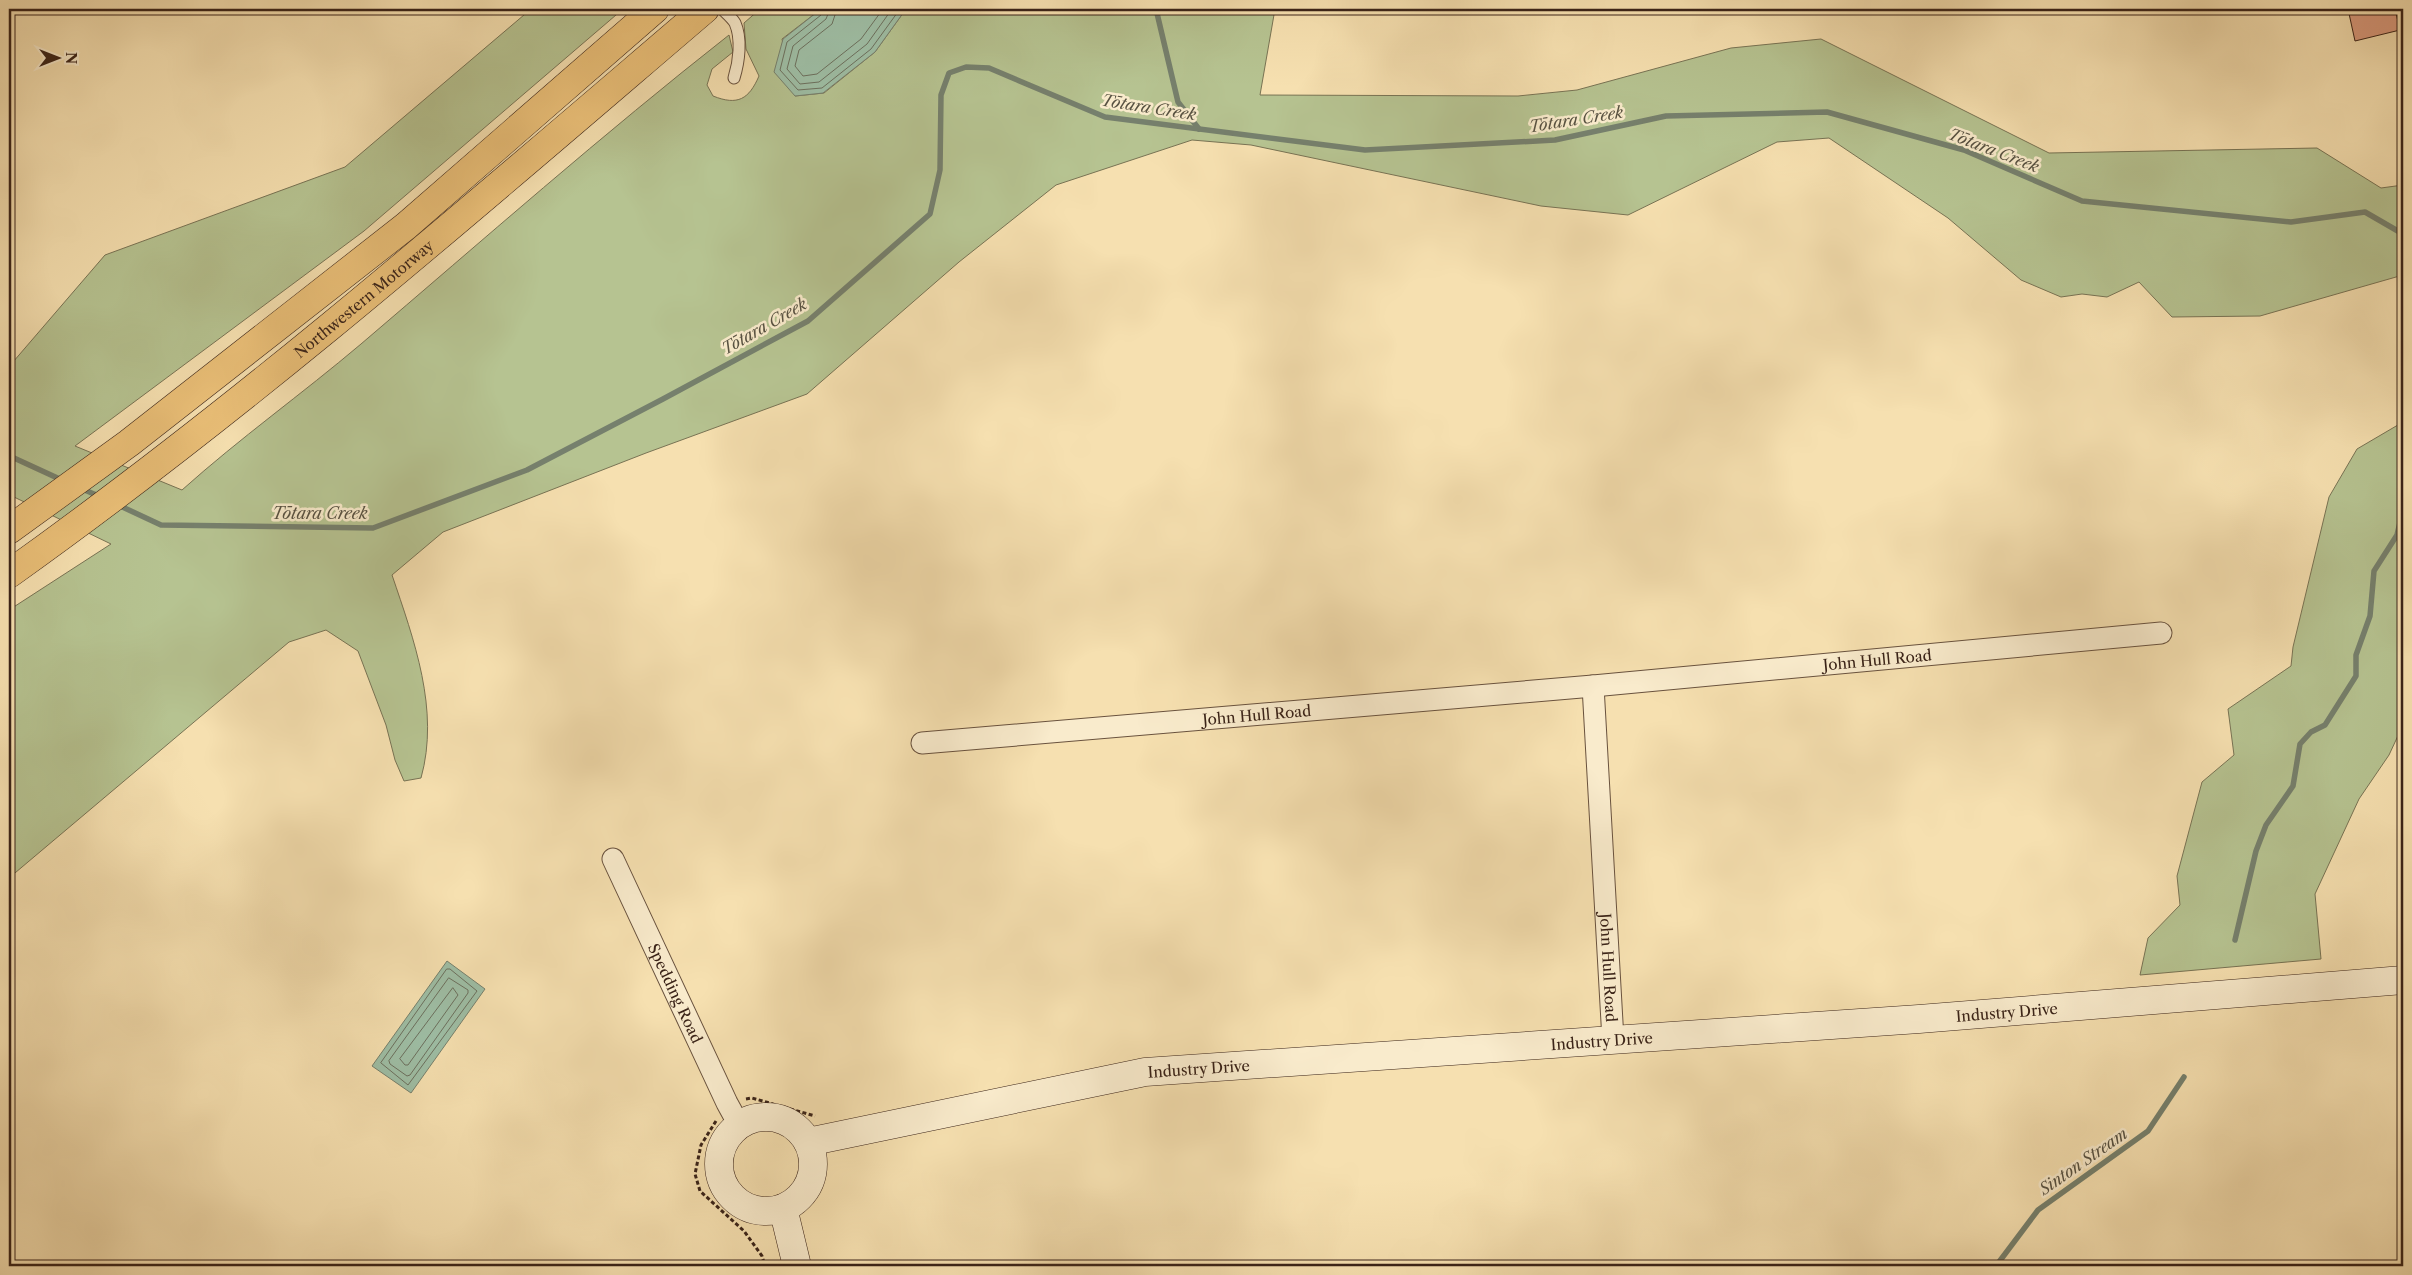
<svg xmlns="http://www.w3.org/2000/svg" width="2412" height="1275" viewBox="0 0 2412 1275" font-family="'Libre Caslon Text',serif">
  <style>
    .green { fill: #b6c391; stroke: #787354 }
    .water { fill: #9ebea5; stroke: #76806d }
    .lines { fill: none; stroke-linecap: round; stroke-linejoin: round }
    .shore { stroke: #6c705e; stroke-width: 1 }
    .stream { stroke: #76806d; stroke-width: 5.5 }
    .building { fill: #db9b7e; stroke: #3a2318 }
    .lane-casing { stroke: #69523e; stroke-width: 13 }
    .street-casing { stroke: #69523e; stroke-width: 23 }
    .secondary-casing { stroke: #3a2318; stroke-width: 29 }
    .highway-casing { stroke: #3a2318; stroke-width: 29 }
    .path { stroke: #3a2318; stroke-width: 3; stroke-dasharray: 4 2.5; stroke-linecap: butt }
    .lane { stroke: #f9ebcc; stroke-width: 11 }
    .street { stroke: #f9ebcc; stroke-width: 21 }
    .secondary { stroke: #f9ebcc; stroke-width: 28 }
    .highway { stroke: #ebc078; stroke-width: 28 }
    .labels { text-anchor: middle; dominant-baseline: central; stroke-width: 5; stroke-linejoin: round; paint-order: stroke }
    .street-label { font-size: 15px; fill: #3a2318; stroke: #f9ebcc }
    .water-label { font-size: 16px; font-style: italic; fill: #585242; stroke: #f9ebcc }
  </style>
  <rect width="100%" height="100%" fill="#f6e0b0"/>
  <filter id="stains"><feTurbulence type="fractalNoise" baseFrequency=".004" numOctaves="4"/><feColorMatrix values="0 0 0 0 .2 0 0 0 0 .09 0 0 0 0 .02 0 0 0 .5 -.17"/></filter>
  <radialGradient id="worn" r=".72"><stop offset=".6" stop-color="#630" stop-opacity="0"/><stop offset="1" stop-color="#630" stop-opacity=".3"/></radialGradient>
  <!-- green -->
  <g class="green">
    <path d="M531,9H623L364,231L75,446L182,490C240,438 302,394 361,344C483,240 603,134 729,35L733,52L712,69L707,85L713,96C738,106 749,99 759,76L746,49L744,23L760,9H821L782,39L795,96L824,93L875,52L906,9H1275L1260,95L1518,96L1577,90L1731,48L1821,39L2049,153L2317,148L2381,188L2403,185V275L2260,316L2172,317L2139,282L2107,297L2082,294L2061,297L2021,280L1948,218L1829,138L1777,142L1628,215L1541,206L1251,145L1192,140L1056,185L959,262L807,394L646,453L443,532L392,575C414,640 440,710 421,778L404,781L395,760L386,725L358,651L326,630L289,642L9,878V610L111,544L14,497L9,501V363L13,362L105,255L345,167Z"/>
    <path d="M2403,422V725L2389,755L2359,799L2315,894L2321,959L2140,975L2148,938L2180,905L2177,876L2202,782L2234,755L2228,709L2291,666L2293,647L2329,497L2357,449Z"/>
  </g>
  <!-- water -->
  <g class="water">
    <path d="M821,9H906L875,52L823,93L795,96L774,72L783,39Z"/>
    <path d="M447,961L485,989L411,1093L372,1066Z"/>
  </g>
  <g class="lines">
    <!-- shore -->
    <g class="shore">
      <path d="M823,9L821,15L787,42L780,70L798,90L822,88L871,49L900,9"/>
      <path d="M830,9L826,19L793,46L787,69L800,84L819,82L867,44L892,9"/>
      <path d="M837,9L832,24L799,50L795,66L803,76L817,74L861,39L883,9"/>
      <path d="M447,969H450L477,991L408,1085L381,1063Z"/>
      <path d="M449,978L468,990V993L410,1075L407,1076L390,1064L389,1061Z"/>
      <path d="M453,988L458,995L408,1065H405L400,1059Z"/>
    </g>
    <!-- stream -->
    <g class="stream">
      <path d="M1156,9L1178,102L1199,129"/>
      <path d="M9,458H14L64,481"/>
      <path d="M80,488L101,497"/>
      <path d="M116,504L161,525L373,528L527,470L663,399L808,321L930,214L940,170L941,95L949,73L966,67L989,68L1105,117L1365,150L1555,140L1666,116L1827,112L1964,150L2082,201L2291,222L2365,212L2403,234"/>
      <path d="M2235,940L2256,851L2266,825L2293,786L2300,744L2311,732L2325,725L2356,676V655L2370,616L2374,571L2397,535L2403,510"/>
      <path d="M1996,1266L2038,1210L2148,1131L2184,1077"/>
    </g>
  </g>
  <!-- building -->
  <path class="building" d="M2348,9H2395L2400,30L2355,41Z"/>
  <g class="lines">
    <!-- lane casing -->
    <g class="lane-casing">
      <path id="lane" d="M722,9C726,13 732,18 735,23C742,39 739,62 734,78"/>
    </g>
    <!-- street casing -->
    <g class="street-casing">
      <g id="street">
        <path id="s1" d="M1593,686L1613,1040"/>
        <path id="s2" d="M922,743L1593,686L2161,633"/>
        <path id="s3" d="M613,859L727,1103L739,1125"/>
      </g>
    </g>
    <!-- secondary casing -->
    <g class="secondary-casing">
      <g id="secondary">
        <circle cx="766" cy="1164" r="47"/>
        <path id="s4" d="M808,1142L1145,1072L1919,1019L2403,980"/>
        <path d="M783,1208L797,1266"/>
      </g>
    </g>
    <!-- highway casing -->
    <g class="highway-casing">
      <g id="highway">
        <path d="M9,530L129,443L406,226L655,9"/>
        <path id="s5" d="M9,574C253,400 478,203 705,9"/>
      </g>
    </g>
    <!-- path -->
    <g class="path">
      <path d="M746,1099L752,1098L815,1116"/>
      <path d="M716,1121L701,1145L695,1174L700,1191L744,1231L762,1256L765,1266"/>
    </g>
    <!-- lane -->
    <use href="#lane" class="lane"/>
    <!-- street -->
    <use href="#street" class="street"/>
    <!-- secondary -->
    <use href="#secondary" class="secondary"/>
    <!-- highway -->
    <use href="#highway" class="highway"/>
  </g>
  <g class="labels">
    <!-- street labels -->
    <g class="street-label">
      <text stroke="none"><textPath href="#s5" startOffset="449">Northwestern Motorway</textPath></text>
      <text stroke="none"><textPath href="#s2" startOffset="959">John Hull Road</textPath></text>
      <text stroke="none"><textPath href="#s2" startOffset="336">John Hull Road</textPath></text>
      <text stroke="none"><textPath href="#s1" startOffset="282">John Hull Road</textPath></text>
      <text stroke="none"><textPath href="#s3" startOffset="148">Spedding Road</textPath></text>
      <text stroke="none"><textPath href="#s4" startOffset="1208">Industry Drive</textPath></text>
      <text stroke="none"><textPath href="#s4" startOffset="802">Industry Drive</textPath></text>
      <text stroke="none"><textPath href="#s4" startOffset="398">Industry Drive</textPath></text>
    </g>
    <!-- water labels -->
    <g class="water-label">
      <text transform="translate(1149 107) rotate(9)">Tōtara Creek</text>
      <text transform="translate(1576 119) rotate(-9)">Tōtara Creek</text>
      <text transform="translate(1994 150) rotate(21)">Tōtara Creek</text>
      <text transform="translate(764 326) rotate(-30)">Tōtara Creek</text>
      <text x="320" y="513">Tōtara Creek</text>
      <text transform="translate(2083 1161) rotate(-35)">Sinton Stream</text>
    </g>
  </g>
  <!-- margin -->
  <rect width="2412" height="1275" fill="none" stroke="#f6e0b0" stroke-width="30"/>
  <rect x="10" y="10" width="2392" height="1255" fill="none" stroke="#3a2318" stroke-width="2.5"/>
  <rect x="15" y="15" width="2382" height="1245" fill="none" stroke="#3a2318"/>
  <!-- north arrow -->
  <g transform="translate(58 58) rotate(90)" stroke="#f9ebcc" stroke-width="4" paint-order="stroke">
  <path d="M0-4L9 19L0 12L-9 19Z" fill="#3a2318"/>
  <text y="-8" font-size="14" font-weight="bold" text-anchor="middle" fill="#3a2318">N</text>
  </g>
  <rect width="100%" height="100%" filter="url(#stains)"/>
  <rect width="100%" height="100%" fill="url(#worn)"/>
</svg>
